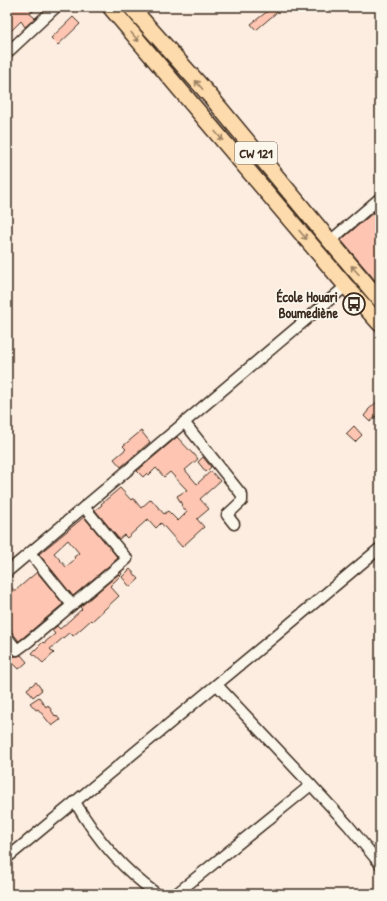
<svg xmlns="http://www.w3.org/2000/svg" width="387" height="901" viewBox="0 0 387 901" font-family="'Patrick Hand',sans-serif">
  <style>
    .building { fill: #fec6b2; stroke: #3b2a1e; fill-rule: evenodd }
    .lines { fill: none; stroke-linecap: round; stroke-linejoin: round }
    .minor-casing { stroke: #3b2a1e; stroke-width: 13 }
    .highway-casing { stroke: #3b2a1e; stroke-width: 18 }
    .minor { stroke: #fbf7ec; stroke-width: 10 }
    .highway { stroke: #fedbac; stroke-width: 15 }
    .oneway { stroke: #9c8265 }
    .labels { text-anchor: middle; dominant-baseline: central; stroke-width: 3.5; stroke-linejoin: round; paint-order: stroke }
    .shield { fill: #fbf7ec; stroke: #75685c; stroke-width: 1 }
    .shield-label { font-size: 13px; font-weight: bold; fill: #3b2a1e }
    .poi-label { font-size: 14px; font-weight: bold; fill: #3b2a1e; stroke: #fbf7ec; text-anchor: end }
  </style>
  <rect width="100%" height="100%" fill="#fcede0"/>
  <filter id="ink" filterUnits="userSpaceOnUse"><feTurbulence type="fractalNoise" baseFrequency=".025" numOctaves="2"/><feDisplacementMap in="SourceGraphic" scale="8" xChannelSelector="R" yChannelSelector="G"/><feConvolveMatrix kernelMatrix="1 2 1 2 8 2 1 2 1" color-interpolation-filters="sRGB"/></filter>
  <g filter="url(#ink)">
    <!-- building -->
    <g class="building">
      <path d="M7,7H37L30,14L35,18L25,27L21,21L7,35Z"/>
      <path d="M273,7H283L256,30L251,24Z"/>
      <path d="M73,17L80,24L58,45L51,38Z"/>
      <path d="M380,207V286L341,240Z"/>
      <path d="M380,399V413L370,422L364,416L368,411V410Z"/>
      <path d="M354,426L362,435L355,442L346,434Z"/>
      <path d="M141,431L150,442L121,467L114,459L126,449L123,446Z"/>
      <path d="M177,437L193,454H194L198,459L185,470L197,484L211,471L220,481L200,499L209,509L197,519L204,527L182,547L161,523L156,528L148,519L127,538L124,535L119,539L95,510L102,505L101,504L120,488L131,500L133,498L141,508L151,499L164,514L168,511L178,521L187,512L181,505H182L177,496L187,490L170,472L164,477L156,468L149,475L147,473L143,477L137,471Z"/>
      <path d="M203,457L211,467L206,472L198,462Z"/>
      <path d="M84,517L118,558L73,596L39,554ZM68,540L79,553L74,557L75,559L66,567L54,553Z"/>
      <path d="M130,569L139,579L130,587L122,577Z"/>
      <path d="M37,572L63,604L19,641L11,631L12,630L7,624V583L15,591Z"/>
      <path d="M121,572L122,574L110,586L119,596L92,621L91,620L73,636L70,632L50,649L54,653L43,663L32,653L43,642L44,643L55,634L52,630L57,626L60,629L82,609L80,607Z"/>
      <path d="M21,655L27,662L19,669L10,660L15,656H18Z"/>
      <path d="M36,682L42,690L33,697L27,689Z"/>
      <path d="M39,697L46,707L48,705L55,716L56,715L60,720L52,726L38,709L36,710L30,703Z"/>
    </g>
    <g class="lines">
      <!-- minor casing -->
      <g class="minor-casing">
        <g id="minor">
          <path d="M7,53L56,7"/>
          <path d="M330,241L380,198"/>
          <path d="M184,422L242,495V501L227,515L234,524"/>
          <path d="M30,553L72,605"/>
          <path d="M7,572L346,286"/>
          <path d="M7,637L17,650L28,642L127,559L84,507"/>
          <path d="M311,785L348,825L380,864"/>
          <path d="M75,802C96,838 123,870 157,894"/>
          <path d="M7,858L274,637L380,548"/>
          <path d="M176,894L311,785L217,685"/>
        </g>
      </g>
      <!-- highway casing -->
      <g class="highway-casing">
        <g id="highway">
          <path d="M110,7L346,286L380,324"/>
          <path d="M131,7L210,96L330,241L380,300"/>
        </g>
      </g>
      <!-- minor -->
      <use href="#minor" class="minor"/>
      <!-- highway -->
      <use href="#highway" class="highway"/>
    </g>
    <!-- one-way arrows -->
    <defs><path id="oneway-shaft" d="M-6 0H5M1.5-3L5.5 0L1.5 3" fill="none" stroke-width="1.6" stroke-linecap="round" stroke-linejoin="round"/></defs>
    <g class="oneway">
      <use href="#oneway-shaft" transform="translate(135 37) rotate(50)"/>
      <use href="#oneway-shaft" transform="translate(199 85) rotate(-131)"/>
      <use href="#oneway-shaft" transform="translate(219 136) rotate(50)"/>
      <use href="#oneway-shaft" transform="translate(303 235) rotate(50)"/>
      <use href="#oneway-shaft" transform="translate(355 270) rotate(-131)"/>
    </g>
  </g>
  <!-- icons -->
  <defs>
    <g id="bus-ring" transform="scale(1.15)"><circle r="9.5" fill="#fbf7ec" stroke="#3b2a1e" stroke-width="1.5"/><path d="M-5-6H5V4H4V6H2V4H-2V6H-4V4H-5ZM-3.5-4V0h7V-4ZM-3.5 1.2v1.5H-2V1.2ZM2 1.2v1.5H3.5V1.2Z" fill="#3b2a1e"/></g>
  </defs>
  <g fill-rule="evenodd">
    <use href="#bus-ring" x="354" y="304"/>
  </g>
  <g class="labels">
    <!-- shield labels -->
    <rect class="shield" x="235" y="142" width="42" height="22" rx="3"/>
    <g class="shield-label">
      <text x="256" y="153">CW 121</text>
    </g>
    <!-- poi labels -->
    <g class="poi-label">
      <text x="338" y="296">École Houari<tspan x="338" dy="16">Boumediène</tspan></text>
    </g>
  </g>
  <!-- margin -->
  <rect width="387" height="901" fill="none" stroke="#fbf7ec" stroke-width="24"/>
  <rect x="12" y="12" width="363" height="877" fill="none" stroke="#3b2a1e" stroke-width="1.5" filter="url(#ink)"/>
</svg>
